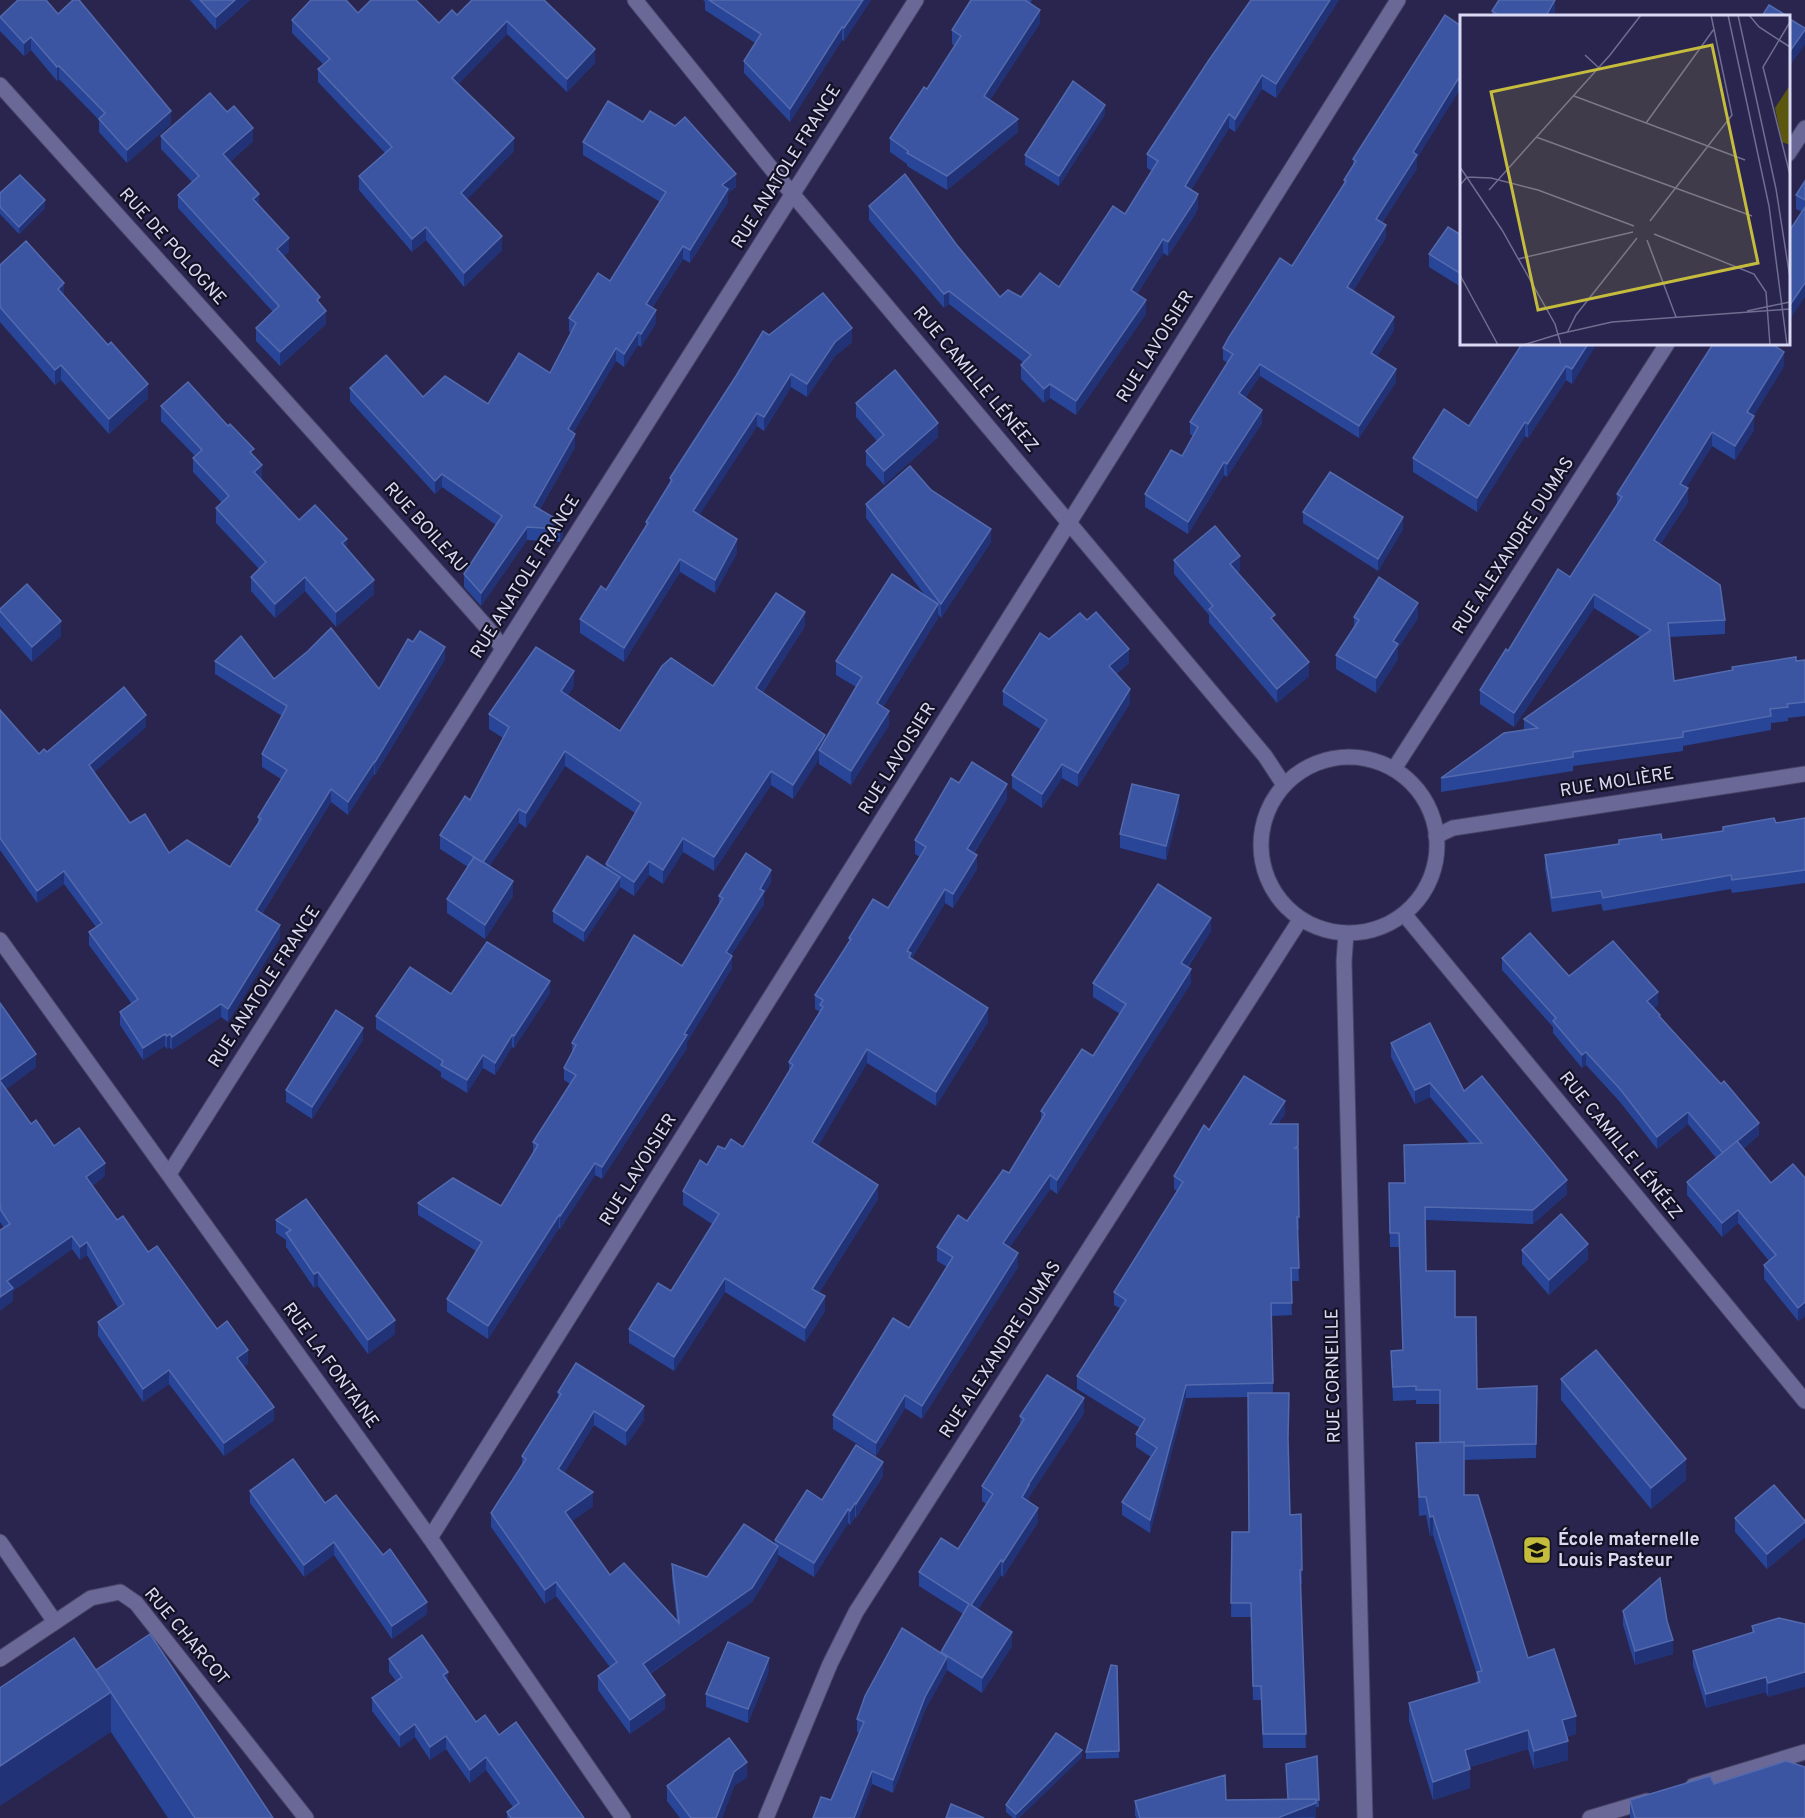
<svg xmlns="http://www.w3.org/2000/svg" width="1805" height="1818" viewBox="0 0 1805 1818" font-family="Overpass,sans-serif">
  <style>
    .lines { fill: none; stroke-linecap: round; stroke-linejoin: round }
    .service-casing { stroke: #464165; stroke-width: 17 }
    .minor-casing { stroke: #464165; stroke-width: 17 }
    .secondary-casing { stroke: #464165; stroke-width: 17 }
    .service { stroke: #696896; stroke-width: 15 }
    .minor { stroke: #696896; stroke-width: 15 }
    .secondary { stroke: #696896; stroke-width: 15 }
    .wall { fill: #284598 }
    .shaded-wall { fill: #213276 }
    .building { fill: #3b55a2; stroke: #546aae; stroke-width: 1.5 }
    .labels { text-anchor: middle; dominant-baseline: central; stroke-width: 4.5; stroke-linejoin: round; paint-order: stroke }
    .street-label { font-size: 18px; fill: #d9d9f3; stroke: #131224 }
    .poi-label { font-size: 18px; font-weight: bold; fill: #d9d9f3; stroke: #131224; text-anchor: start }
    .inset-road { fill: none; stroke: #6f6d90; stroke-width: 1.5 }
    .view { fill: #c5bc3d; fill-opacity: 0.15; stroke: #c5bc3d; stroke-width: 3 }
    .inset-edge { fill: none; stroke: #d9d9f3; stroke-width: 3 }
  </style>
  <rect width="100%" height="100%" fill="#29254e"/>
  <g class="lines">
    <!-- service casing -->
    <g class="service-casing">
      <g id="service">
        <path d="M0,1542L55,1622"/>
        <path d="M0,1659L91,1598L120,1592L136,1603L306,1818"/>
      </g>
    </g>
    <!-- minor casing -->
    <g class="minor-casing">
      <g id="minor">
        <path d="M635,0L779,178L1265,756L1284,785"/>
        <path d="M0,85L315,434L491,632L503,649"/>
        <path d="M1788,154L1805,128"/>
        <circle cx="1349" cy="845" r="88"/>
        <path d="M1394,769L1667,344"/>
        <path d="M1436,836L1453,828L1805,774"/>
        <path d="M1404,914L1805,1401"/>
        <path d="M1346,934L1344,961L1365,1818"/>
        <path d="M0,940L430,1538L623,1818"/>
        <path d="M169,1174L916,0"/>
        <path d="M430,1538L1398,0"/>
        <path d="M766,1818L830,1664L856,1612L1300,920"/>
      </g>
    </g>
    <!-- secondary casing -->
    <g class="secondary-casing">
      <g id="secondary">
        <path d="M1693,1786L1805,1752"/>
        <path d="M1590,1818L1647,1801"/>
      </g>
    </g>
    <!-- service -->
    <use href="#service" class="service"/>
    <!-- minor -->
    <use href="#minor" class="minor"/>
    <!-- secondary -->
    <use href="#secondary" class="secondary"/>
  </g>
  <!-- wall -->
  <g class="wall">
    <path d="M190,0H250L216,30Z"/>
    <path d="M472,0L595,63L567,92L507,34L458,84L514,151L467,199L502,250L464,287L426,240L412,252L359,190V176L385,153L318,82V69L324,65L292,33V20L358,13L439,23L457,15Z"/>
    <path d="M703,0H871L844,41L842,40L790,122L744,73V61L755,43L705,10V2Z"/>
    <path d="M971,0H1032L1030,3L1040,23L990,100L1018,132L947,190L907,166V164L890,152V138L927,89L955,46L952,44V30Z"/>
    <path d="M1251,0H1339L1276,98L1262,89L1235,132L1229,128L1191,190L1198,208L1194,216L1168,256L1163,253L1137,294L1146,314L1076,415L1050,398L1044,403L1021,379V365L1024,363L949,304L944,308L869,220V206L956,244L1000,297H1021L1059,287L1125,214L1152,171L1147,168V154Z"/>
    <path d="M1492,11L1555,12L1552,16H1492Z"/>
    <path d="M58,14L171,124L127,163L99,132V120L59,79L57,81L31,50L24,56L0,31V17Z"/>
    <path d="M1461,26V94L1458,92L1417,158V168L1382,223L1386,237L1353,291L1394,330L1376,357L1396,382L1359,438L1260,376L1245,398L1262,423L1227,477L1224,475L1188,534L1145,507V494L1182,456L1193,436L1190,434V422L1228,363L1223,360V348L1292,266L1344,183V180L1353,166V159Z"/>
    <path d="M1105,114L1059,186L1025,165V155Z"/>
    <path d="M161,136L253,141L230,162L289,251L284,256L320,304L326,324L280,366L256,341V328L273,312L178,208V195L192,182L161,149Z"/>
    <path d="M583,142L736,187L728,193V202L690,263L683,259L652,308L656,323L641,347L638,345L624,367L616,361L573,432L575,447L540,509L563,523V536L560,542L527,540L481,606L464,587V574L496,525L442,487L435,494L350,401V388L488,404L550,373L571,333L569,331V318L610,281L660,202L583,155Z"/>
    <path d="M1805,181V297L1802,212L1796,209V195Z"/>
    <path d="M0,193L45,208L19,234L0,214Z"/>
    <path d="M1461,235V287L1429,267V254Z"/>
    <path d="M0,265L64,297L148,398L109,434L61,380L55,385L0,322Z"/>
    <path d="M769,335L852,342L835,356L807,397L791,387L764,431L757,426L699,515L737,553L715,593L680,572L624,662L580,633V619L606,590L646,527V522L670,484V478Z"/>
    <path d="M1519,344H1594V348L1572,384L1566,380L1528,438L1525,436L1477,512L1413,472V458L1469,426L1519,348Z"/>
    <path d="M1774,344L1773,345L1784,366L1754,415V430L1735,460L1712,446L1686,487L1688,502L1660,545L1725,620V634L1670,637L1674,681L1732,670V667L1805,660V716L1788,718V721L1771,723V730L1683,746V751L1573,766V771L1441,792V778L1524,730V719L1640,637L1594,608L1514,727L1480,704V690L1508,651L1570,577L1617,506V494Z"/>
    <path d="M856,403L938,437L884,485L866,465V451L877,441L856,417Z"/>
    <path d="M161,406L254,456L262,480L299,520L347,548L374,594L336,627L305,591L275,618L251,591V577L259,569L216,523V508L222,503L193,472V458L195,456L161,421Z"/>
    <path d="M931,490L991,542L941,618L938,614V618L883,707L889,725L851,785L819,764V759L793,799L771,785L714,871L683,852L663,884L649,875L634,896L620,887L584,942L553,922V911L606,868V864L635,813L565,766L526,828L519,823L489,866L513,896L485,939L447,913V899L468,867L440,849V835L470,800L503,738L489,729V714L574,686L568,695L620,731L713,686L805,626L763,692L825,740L856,687L836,675V661L924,594L866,518V504Z"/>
    <path d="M1303,512L1403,529L1378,571L1303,523Z"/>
    <path d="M1174,560L1240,570L1238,572L1275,623L1309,676L1277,703L1209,623V615L1174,574Z"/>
    <path d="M0,609L61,636L32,662L0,626Z"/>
    <path d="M1354,617L1418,618L1398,648V659L1376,693L1336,669V655L1354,627Z"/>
    <path d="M1049,639L1129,663L1116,674L1130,703L1078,787L1062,778L1042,808L1012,788V775L1040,729L1003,705V691Z"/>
    <path d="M445,659L375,775L374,774L348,815L331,802L262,914L280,938L228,1022L221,1017L172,1050L170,1047L167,1049L165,1046L143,1060L120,1025V1012L132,1004L89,945V932L96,927L64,884L37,903L0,850V710L39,754L146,727L94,772L130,823L169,853L230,867L258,824V817L281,779L262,767V754L282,716L215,674V661L274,679L379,689Z"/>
    <path d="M959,783L1007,799L974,853L977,869L953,908L945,903L912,958L988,1022L936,1106L867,1063L818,1146L878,1199L819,1293L825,1311L805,1342L725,1292L674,1371L629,1343V1329L671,1291L712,1224L683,1205V1191L707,1165L725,1149L743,1147L789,1072V1062L820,1012L815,1009V995L849,943V938L888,908L920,857L915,854V840Z"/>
    <path d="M1179,810L1166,860L1120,848V834Z"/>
    <path d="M1805,818V883L1732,893L1731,889L1603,911L1601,904L1552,912L1545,869V855L1619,844V840H1662L1723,831V827L1776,823Z"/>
    <path d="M771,882L764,894V904L731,955L732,968L687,1042V1048L602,1179L595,1175L560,1229L559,1228L488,1339L447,1312V1299L476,1251L418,1215V1203L501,1206L533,1154V1142L570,1084L564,1080V1068L572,1053V1043L682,966L719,905V896Z"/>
    <path d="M1211,931L1188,967L1191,983L1057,1194L1050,1189L1009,1248L1018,1267L922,1419L905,1408L876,1456L833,1429V1415L909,1328L947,1267L937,1261V1247L967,1221L1009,1173L1041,1121V1111L1093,1056L1120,1014L1093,997V983Z"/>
    <path d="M1502,958L1569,976L1658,1005L1654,1008L1660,1018L1759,1135L1743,1149L1771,1183L1805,1178V1316L1798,1321L1764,1279V1265L1769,1261L1738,1223L1722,1237L1687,1195V1182L1716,1158L1688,1124L1657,1149L1620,1102L1586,1065L1582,1068L1553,1033V1027L1502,970Z"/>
    <path d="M550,993L514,1048L512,1047L495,1075L483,1068L467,1093L441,1077V1072L376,1029V1016L451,994Z"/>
    <path d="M0,1003L36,1067L6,1089L31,1124L54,1146L105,1176L92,1186L117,1220L148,1252L248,1364L243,1367L274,1420L224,1456L169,1384L143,1402L98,1336V1322L118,1308L87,1255L80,1260L72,1249L13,1291V1301L4,1228L0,1222Z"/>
    <path d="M363,1040L312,1119L286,1102V1090Z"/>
    <path d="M1391,1043L1464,1091L1567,1194L1533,1224L1426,1220V1271L1455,1317L1477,1389L1537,1386L1536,1458L1464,1460V1495L1528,1658L1576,1734L1566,1737L1568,1760L1534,1769L1528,1749L1470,1767V1788L1433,1800L1409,1721V1703L1477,1682V1675L1433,1535L1430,1536L1426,1515L1419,1516L1416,1443H1440V1404H1416V1400L1393,1401L1391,1351L1403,1350L1399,1247H1390L1389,1183H1404L1470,1144L1430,1097L1415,1104L1391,1057Z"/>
    <path d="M1285,1114L1278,1124H1298L1299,1230H1297L1299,1281H1291L1292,1315L1272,1316L1273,1393L1288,1445L1290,1515L1301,1514L1302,1584H1300L1306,1748H1263L1261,1700H1253L1251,1617H1231L1232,1532H1249L1248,1397L1186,1398L1150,1533L1122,1515V1502L1151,1457L1136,1447V1434L1140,1428L1077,1389V1376L1121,1309L1114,1305V1292L1177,1191L1174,1189V1176L1209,1130Z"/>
    <path d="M306,1199L395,1334L368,1354L318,1286L314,1288L286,1247V1240L276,1233V1220Z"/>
    <path d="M1522,1250L1588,1259L1549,1295L1522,1264Z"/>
    <path d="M1561,1379L1686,1480L1651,1509L1561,1400Z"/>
    <path d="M558,1392L644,1420L626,1446L594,1425L564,1473L593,1506L572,1521L610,1575L677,1621L672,1578V1564L707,1577L775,1544V1540L822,1500L883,1476L856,1518L855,1517L850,1525L848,1523L814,1577L778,1555V1560L752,1602L650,1674L665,1709L630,1734L598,1690V1676L610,1667L556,1596L545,1604L491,1527V1513L522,1465V1456L558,1399Z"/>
    <path d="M1084,1413L1029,1497L1028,1501L1038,1522L1003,1577L1001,1575L978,1609L1012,1646L982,1693L947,1670L925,1710L893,1793L872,1784L859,1818H813L831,1800L859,1733L857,1732V1719L941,1653V1652L963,1614L919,1586V1572L958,1549L986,1504L982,1501V1486L1020,1426V1416Z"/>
    <path d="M250,1491L325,1503L427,1614L392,1639L334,1555L304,1577L250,1503Z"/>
    <path d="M1735,1518L1805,1521V1537L1767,1569L1735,1532Z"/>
    <path d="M1623,1611L1667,1621L1673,1654L1635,1665L1623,1625Z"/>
    <path d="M1805,1624L1768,1697L1766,1692L1706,1708L1693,1666V1651L1752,1633V1626Z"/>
    <path d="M389,1659L448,1682L476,1722L499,1735L584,1818H507V1812L513,1807L486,1770L470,1783L446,1749L430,1760L415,1737L400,1748L372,1711V1698L396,1681L389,1672Z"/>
    <path d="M1117,1666L1119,1758L1086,1759V1752Z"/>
    <path d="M96,1671L273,1818H168L111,1732Z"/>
    <path d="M769,1671L748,1723L706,1707V1694Z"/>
    <path d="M1317,1756L1319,1807H1316V1817L1314,1818H1136L1135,1815V1801L1288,1799Z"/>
    <path d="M1082,1757L1019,1818H1013L1006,1812V1805Z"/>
    <path d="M747,1777L734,1786L722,1818H680L667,1801V1786Z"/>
    <path d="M1714,1784L1805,1818H1630V1800Z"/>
  </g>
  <!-- shaded-wall -->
  <g class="shaded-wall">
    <path d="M235,0H250L216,30V17Z"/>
    <path d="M863,0H871L844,41V28Z"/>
    <path d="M1330,0H1339L1276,98V84Z"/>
    <path d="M1555,0V12L1552,16H1547V14Z"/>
    <path d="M1040,10V23L984,109V96Z"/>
    <path d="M507,21V34L452,91V78Z"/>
    <path d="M842,27V40L790,122V109Z"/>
    <path d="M1805,30V45L1788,68V54Z"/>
    <path d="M31,37V50L24,56V43Z"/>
    <path d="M595,49V63L567,92V79Z"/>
    <path d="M59,66V79L57,81V67Z"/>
    <path d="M1262,75V89L1235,132V119Z"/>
    <path d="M1458,79V92L1417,158V168L1376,232V219L1413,152Z"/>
    <path d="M1105,105V114L1059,186V176Z"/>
    <path d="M171,111V124L127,163V150Z"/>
    <path d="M1229,114V128L1185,200V186Z"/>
    <path d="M1018,119V132L947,190V176Z"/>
    <path d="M253,128V141L223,168V154Z"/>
    <path d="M514,138V151L461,206V193Z"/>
    <path d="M736,174V187L728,193V202L690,263V250L722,185Z"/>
    <path d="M259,194V207L253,199Z"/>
    <path d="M1198,194V208L1194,216L1168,256V242Z"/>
    <path d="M45,200V208L19,234V227Z"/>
    <path d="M1386,225V237L1347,300V287Z"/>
    <path d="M426,227V240L412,252V239Z"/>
    <path d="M502,236V250L464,287V273Z"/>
    <path d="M289,238V251L277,262V249Z"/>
    <path d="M1163,239V253L1131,303V290Z"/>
    <path d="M683,246V259L646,317V304Z"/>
    <path d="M64,283V298L58,289Z"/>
    <path d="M1805,283V297L1788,322V308Z"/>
    <path d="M949,291V304L944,308V294Z"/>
    <path d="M1146,300V314L1076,415V401Z"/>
    <path d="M656,310V323L641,347V334Z"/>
    <path d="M326,311V324L280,366V352Z"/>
    <path d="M1394,317V330L1371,366V353Z"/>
    <path d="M852,328V342L835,356L807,397V384L835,342Z"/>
    <path d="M638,332V345L624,367V354Z"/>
    <path d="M1588,344H1594V348L1572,384V369Z"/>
    <path d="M616,348V361L568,442V429Z"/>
    <path d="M1784,352V366L1747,426V412Z"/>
    <path d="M1260,364V376L1239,406V393Z"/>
    <path d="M61,365V380L55,385V370Z"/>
    <path d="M1566,366V380L1528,438V424Z"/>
    <path d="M1396,369V382L1359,438V426Z"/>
    <path d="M791,374V387L764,431V417Z"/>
    <path d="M148,384V398L109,434V419Z"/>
    <path d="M1050,384V398L1044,403V389Z"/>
    <path d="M1262,410V423L1227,477V464Z"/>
    <path d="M757,413V426L693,525V511Z"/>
    <path d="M1754,416V430L1735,460V446Z"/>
    <path d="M1525,422V436L1477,512V498Z"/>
    <path d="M938,423V437L884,485V471Z"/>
    <path d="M1712,432V446L1680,498V484Z"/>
    <path d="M575,434V447L534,519V506Z"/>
    <path d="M1224,462V475L1188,534V522Z"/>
    <path d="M262,465V480L254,472Z"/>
    <path d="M442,474V487L435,494V481Z"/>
    <path d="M1688,488V502L1654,554V540Z"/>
    <path d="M1403,517V529L1378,571V559Z"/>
    <path d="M563,523V536L560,542V529Z"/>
    <path d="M527,527V540L481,606V593Z"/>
    <path d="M991,529V542L941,618V604Z"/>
    <path d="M347,539V554L342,543Z"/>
    <path d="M737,539V553L715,593V580Z"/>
    <path d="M1240,556V570L1230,578V564Z"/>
    <path d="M680,559V572L624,662V648Z"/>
    <path d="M305,577V591L275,618V604Z"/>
    <path d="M374,580V594L336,627V612Z"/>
    <path d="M1594,594V608L1514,727V713Z"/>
    <path d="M1418,603V618L1398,648V659L1376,693V678L1393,641Z"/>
    <path d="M938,604V618L877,717V703Z"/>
    <path d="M805,612V626L756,702V688Z"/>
    <path d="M61,621V636L32,662V647Z"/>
    <path d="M445,647V659L375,775V762Z"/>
    <path d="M1129,649V663L1109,679V666Z"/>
    <path d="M1309,662V676L1277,703V689Z"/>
    <path d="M574,671V686L561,706V691Z"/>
    <path d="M1130,689V703L1078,787V773Z"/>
    <path d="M889,711V725L851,785V771Z"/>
    <path d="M146,715V727L89,777V765Z"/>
    <path d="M825,735V750H819V759L793,799V785Z"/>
    <path d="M565,751V766L526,828V813Z"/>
    <path d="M374,762V774L348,815V802Z"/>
    <path d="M1062,764V778L1042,808V794Z"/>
    <path d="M771,771V785L714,871V857Z"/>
    <path d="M1007,784V799L967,863V849Z"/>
    <path d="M331,789V802L256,923V910Z"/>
    <path d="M1179,795V810L1166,860V846Z"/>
    <path d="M519,809V823L483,876V862Z"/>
    <path d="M683,838V852L663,884V870Z"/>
    <path d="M977,855V869L953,908V894Z"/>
    <path d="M649,861V875L634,896V882Z"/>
    <path d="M771,870V882L764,894V904L726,964V952L760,889Z"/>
    <path d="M64,871V884L37,903V891Z"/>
    <path d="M620,877V888L584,942V931Z"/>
    <path d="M513,881V896L485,939V925Z"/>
    <path d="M945,889V903L911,959V968L907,951Z"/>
    <path d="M1211,918V931L1181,976V963Z"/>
    <path d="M280,925V938L228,1022V1009Z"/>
    <path d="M732,956V968L687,1042V1048L602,1179V1167Z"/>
    <path d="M1191,969V983L1057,1194V1180Z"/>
    <path d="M550,981V993L514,1048V1036Z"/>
    <path d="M1658,992V1005L1647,1013V1001Z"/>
    <path d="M221,1004V1017L172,1050V1037Z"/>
    <path d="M988,1008V1022L936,1106V1092Z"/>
    <path d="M363,1028V1040L312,1119V1107Z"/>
    <path d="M165,1034V1046L143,1060V1048Z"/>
    <path d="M170,1034V1047L167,1049V1036Z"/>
    <path d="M512,1035V1047L495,1075V1063Z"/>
    <path d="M867,1049V1063L812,1156V1142Z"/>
    <path d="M1586,1052V1065L1582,1068V1055Z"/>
    <path d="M36,1054V1067L0,1094V1080Z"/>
    <path d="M483,1055V1068L467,1093V1080Z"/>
    <path d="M1430,1083V1097L1415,1104V1090Z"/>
    <path d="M1285,1101V1114L1270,1137V1124Z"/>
    <path d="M1688,1112V1124L1657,1149V1137Z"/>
    <path d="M1759,1123V1135L1723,1166V1153Z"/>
    <path d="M105,1163V1176L86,1190V1177Z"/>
    <path d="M595,1163V1175L560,1229V1216Z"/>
    <path d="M1050,1175V1189L1003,1257V1243Z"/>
    <path d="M1567,1180V1194L1533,1224V1210Z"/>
    <path d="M878,1185V1199L812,1304V1289Z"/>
    <path d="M1738,1210V1223L1722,1237V1223Z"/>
    <path d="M559,1215V1228L488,1339V1326Z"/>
    <path d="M72,1236V1249L13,1291V1301L0,1311V1297L7,1281Z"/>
    <path d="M87,1242V1255L80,1260V1247Z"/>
    <path d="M1588,1244V1259L1549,1295V1280Z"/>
    <path d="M1018,1253V1267L922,1419V1406Z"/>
    <path d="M318,1272V1286L314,1288V1274Z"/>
    <path d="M725,1278V1292L674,1371V1357Z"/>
    <path d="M825,1296V1311L805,1342V1328Z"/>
    <path d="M1805,1302V1316L1798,1321V1308Z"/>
    <path d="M395,1320V1334L368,1354V1340Z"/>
    <path d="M248,1350V1364L237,1372V1358Z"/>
    <path d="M169,1370V1384L143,1402V1389Z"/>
    <path d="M1186,1385V1398L1150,1533V1520Z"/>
    <path d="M905,1395V1408L876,1456V1443Z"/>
    <path d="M1084,1398V1413L1029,1497V1500L1022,1511V1497L1028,1485Z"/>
    <path d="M644,1406V1420L626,1446V1431Z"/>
    <path d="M274,1407V1420L224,1456V1443Z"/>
    <path d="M594,1411V1425L558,1483V1469Z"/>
    <path d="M1686,1459V1480L1651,1509V1488Z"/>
    <path d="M883,1462V1476L856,1518V1504Z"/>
    <path d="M593,1492V1506L565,1526V1512Z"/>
    <path d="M855,1503V1517L850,1525V1511Z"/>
    <path d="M1038,1508V1522L1003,1577V1562Z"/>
    <path d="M848,1509V1523L814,1577V1563Z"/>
    <path d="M1433,1516V1535L1430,1536V1517Z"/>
    <path d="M1805,1522V1537L1767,1569V1554Z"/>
    <path d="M334,1542V1555L304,1577V1565Z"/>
    <path d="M778,1546V1560L752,1602L643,1678V1664Z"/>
    <path d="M1001,1560V1575L971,1620V1605Z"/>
    <path d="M556,1582V1596L545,1604V1590Z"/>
    <path d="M427,1602V1614L392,1639V1626Z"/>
    <path d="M1012,1632V1646L982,1693V1678Z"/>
    <path d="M1673,1640V1654L1635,1665V1651Z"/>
    <path d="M947,1657V1670L925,1710L893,1793V1780L925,1697Z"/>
    <path d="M769,1658V1671L748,1723V1709Z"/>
    <path d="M448,1672V1685L443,1675Z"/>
    <path d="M1805,1672V1687L1768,1697V1683Z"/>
    <path d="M1766,1677V1692L1706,1708V1694Z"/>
    <path d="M111,1692V1732L0,1806V1766Z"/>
    <path d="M665,1695V1709L630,1734V1720Z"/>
    <path d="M1576,1716V1734L1562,1738V1720Z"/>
    <path d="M415,1724V1737L400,1748V1735Z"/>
    <path d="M1528,1730V1749L1465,1768V1750Z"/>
    <path d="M446,1736V1749L430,1760V1747Z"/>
    <path d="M1568,1741V1760L1534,1769V1751Z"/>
    <path d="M1082,1750V1757L1019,1818H1016V1814Z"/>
    <path d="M486,1757V1770L470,1783V1770Z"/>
    <path d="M747,1762V1777L734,1786L722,1818H716L734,1772Z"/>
    <path d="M1470,1769V1788L1433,1800V1782Z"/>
    <path d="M872,1771V1784L859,1818H854Z"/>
    <path d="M1316,1803V1817L1280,1818V1817Z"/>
  </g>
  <!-- building -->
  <g class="building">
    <path d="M18,0H46L58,14L73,0H79L171,111L127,150L99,119L105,113L59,66L57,67L31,37L24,43L0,17Z"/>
    <path d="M200,0H235L216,17Z"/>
    <path d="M311,0H346L358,13L371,0H416L439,23L452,10L457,15L472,0H544L595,49L567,79L507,21L452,78L514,138L461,193L502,236L464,273L426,227L412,239L359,176L392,147L318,69L330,59L292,20Z"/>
    <path d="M709,0H863L844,28L842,27L790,109L744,61L761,34Z"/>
    <path d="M971,0H1025L1040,10L984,96L1018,119L947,176L907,153L908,151L890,138L924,87L927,89L961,36L952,30Z"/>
    <path d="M1251,0H1330L1276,84L1262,75L1235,119L1229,114L1185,186L1198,194L1194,202L1168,242L1163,239L1131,290L1146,300L1076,401L1050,384L1044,389L1021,365L1031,355L949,291L944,294L869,206L905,174L956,244L1000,297L1008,290L1021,297L1040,273L1059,287L1113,206L1125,214L1158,161L1147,154L1209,60Z"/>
    <path d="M1499,0H1555L1547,14L1550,16H1500L1492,11Z"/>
    <path d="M1769,5L1787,16H1762Z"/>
    <path d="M1445,15L1461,26V82L1458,79L1413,152L1417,155L1376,219L1386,225L1347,287L1394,317L1371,353L1396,369L1359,426L1260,364L1239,393L1262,410L1227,464L1224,462L1188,522L1145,494L1171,450L1182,456L1198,427L1190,422L1233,354L1223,348L1229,337L1280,258L1292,266L1346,181L1344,180L1356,161L1353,159Z"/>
    <path d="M1788,18L1805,28V30L1788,54Z"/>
    <path d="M1073,81L1105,105L1059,176L1025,155Z"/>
    <path d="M210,93L227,112L234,106L253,128L223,154L259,194L253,199L289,238L277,249L320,297L317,300L326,311L280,352L256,328L279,306L178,195L199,176L161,136Z"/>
    <path d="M608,101L643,122L650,111L675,126L685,117L736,174L722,185L728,189L690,250L683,246L646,304L656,310L641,334L638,332L624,354L616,348L568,429L575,434L534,506L563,523L560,529L527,527L481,593L464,574L502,516L442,474L435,481L350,388L386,355L423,397L445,376L488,404L519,353L550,373L576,323L569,318L598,273L610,281L666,192L583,142Z"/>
    <path d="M20,175L45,200L19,227L0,207V193Z"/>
    <path d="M1805,181V200L1796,195Z"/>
    <path d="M1805,207V283L1788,308V233Z"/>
    <path d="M1448,227L1461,235V274L1429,254Z"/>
    <path d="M26,241L64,283L58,289L108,345L111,342L148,384L109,419L61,365L55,370L0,307V265Z"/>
    <path d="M823,293L852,328L835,342L807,384L791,374L764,417L757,413L693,511L737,539L715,580L680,559L624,648L580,619L601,586L606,590L648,523L646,522L672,480L670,478L736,376L763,331L769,335Z"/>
    <path d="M1522,344H1588L1572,369L1566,366L1528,424L1525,422L1477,498L1413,458L1444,409L1469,426Z"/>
    <path d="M1713,344H1772L1784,352L1747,412L1754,416L1735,446L1712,432L1680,484L1688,488L1654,540L1720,585L1725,620L1668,623L1674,681L1733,670L1732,667L1796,657V661L1805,660V702L1787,704L1788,707L1770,709L1771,716L1683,732V737L1573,752V757L1441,778L1504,733L1538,728L1524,719L1651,630L1594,594L1514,713L1480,690L1506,649L1508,651L1558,569L1570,577L1622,497L1617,494Z"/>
    <path d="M895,370L938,423L884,471L866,451L884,435L856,403Z"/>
    <path d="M188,382L228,426L230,424L254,449L250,452L262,465L254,472L299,520L315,505L347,539L342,543L374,580L336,612L305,577L275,604L251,577L266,562L216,508L229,496L193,458L202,450L161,406Z"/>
    <path d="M910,466L931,490L991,529L941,604L866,504Z"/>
    <path d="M1330,472L1403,517L1378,559L1303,512Z"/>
    <path d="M1215,526L1240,556L1230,564L1275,615L1271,618L1309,662L1277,689L1209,609L1213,606L1174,560Z"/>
    <path d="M892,574L938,604L877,703L889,711L851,771L819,750L862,677L836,661Z"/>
    <path d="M1379,577L1418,603L1393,641L1398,644L1376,678L1336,655L1359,620L1354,617Z"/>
    <path d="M27,584L61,621L32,647L0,611V609Z"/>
    <path d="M776,593L805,612L756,688L825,735L793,785L771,771L714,857L683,838L663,870L649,861L634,882L606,864L641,803L565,751L526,813L519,809L483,862L513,881L485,925L447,899L474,857L482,862L440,835L465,796L470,800L509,727L489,714L536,647L574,671L561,691L620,731L662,666L671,658L713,686Z"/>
    <path d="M1096,612L1129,649L1109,666L1130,689L1078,773L1062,764L1042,794L1012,775L1047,720L1003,691L1040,633L1049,639L1080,613L1087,620Z"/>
    <path d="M331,628L379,689L408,639L413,642L420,631L445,647L375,762H374L348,802L331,789L256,910L280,925L228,1009L221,1004L172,1037L170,1034L167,1036L165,1034L143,1048L120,1012L138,999L89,932L102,923L64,871L37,891L0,838V710L39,754L44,749L47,752L124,687L146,715L89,765L130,823L145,814L169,853L187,840L230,867L261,819L258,817L287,770L262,754L287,706L215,661L241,636L274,679L308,651Z"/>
    <path d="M972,762L1007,784L967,849L977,855L953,894L945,889L907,951L911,953L909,957L988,1008L936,1092L867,1049L812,1142L878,1185L812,1289L825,1296L805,1328L725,1278L674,1357L629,1329L658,1283L671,1291L719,1214L683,1191L700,1160L707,1165L718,1146L725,1149L731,1139L743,1147L793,1065L789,1062L823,1007L820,1005L823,1000L815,995L851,939L849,938L873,899L888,908L926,847L915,840L951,778L959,783Z"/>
    <path d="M1132,784L1179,795L1166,846L1120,834Z"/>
    <path d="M1774,818L1776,823L1805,818V870L1732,880L1731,875L1603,898L1601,891L1552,898L1545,855L1619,844V840L1661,834L1662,840L1723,831V827Z"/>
    <path d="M746,853L771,870L760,889L764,891L726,952L732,956L684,1034L687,1035L602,1167L595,1163L560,1216L559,1215L488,1326L447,1299L482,1242L418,1203L453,1178L501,1206L538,1145L533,1142L576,1075L564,1068L576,1045L572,1043L634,935L682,966L723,898L719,896Z"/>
    <path d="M587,856L620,877L584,931L553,911Z"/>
    <path d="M1158,884L1211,918L1181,963L1191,969L1057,1180L1050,1175L1003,1243L1018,1253L922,1406L905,1395L876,1443L833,1415L893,1318L909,1328L953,1257L937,1247L958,1215L967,1221L1003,1170L1009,1173L1045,1114L1041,1111L1082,1049L1093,1056L1126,1004L1093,983Z"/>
    <path d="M1530,933L1569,976L1613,941L1658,992L1647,1001L1660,1015L1659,1016L1721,1084L1724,1081L1759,1123L1723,1153L1688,1112L1657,1137L1620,1089L1586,1052L1582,1055L1553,1021L1556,1018L1502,958Z"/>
    <path d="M487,942L550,981L514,1036L512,1035L495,1063L483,1055L467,1080L441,1065L443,1061L376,1016L410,967L451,994Z"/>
    <path d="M0,1003L36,1054L0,1080Z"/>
    <path d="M336,1010L363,1028L312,1107L286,1090Z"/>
    <path d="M1430,1023L1464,1091L1482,1076L1567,1180L1533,1210L1425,1207L1426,1271H1455V1317H1476L1477,1389L1537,1386L1536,1444L1464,1446V1442L1440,1443V1390H1416V1386L1393,1387L1391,1351L1403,1350L1399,1233H1390L1389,1183H1405L1404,1145L1482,1143L1430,1083L1415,1090L1391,1043Z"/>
    <path d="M1244,1076L1285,1101L1270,1124H1298V1146L1295,1148H1298L1299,1217H1297L1299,1268H1291L1292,1303H1271L1273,1383L1186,1385L1150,1520L1122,1502L1157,1448L1136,1434L1145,1419L1077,1376L1126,1300L1114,1292L1183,1182L1174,1176L1204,1125L1209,1130Z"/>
    <path d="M0,1081L31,1124L36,1120L54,1146L79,1128L105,1163L86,1177L117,1220L123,1216L148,1252L157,1246L217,1329L227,1321L248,1350L237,1358L274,1407L224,1443L169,1370L143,1389L98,1322L124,1304L87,1242L80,1247L72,1236L7,1281L13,1288L0,1297V1230L10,1224L0,1209L1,1206L0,1205Z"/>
    <path d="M1737,1141L1771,1183L1793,1164L1805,1178V1302L1798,1308L1764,1265L1776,1255L1738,1210L1722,1223L1687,1182Z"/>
    <path d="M306,1199L395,1320L368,1340L318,1272L314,1274L286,1233L291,1230L276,1220Z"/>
    <path d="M1561,1214L1588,1244L1549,1280L1522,1250Z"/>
    <path d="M1596,1350L1686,1459L1651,1488L1561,1379Z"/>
    <path d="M576,1363L644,1406L626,1431L594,1411L558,1469L593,1492L565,1512L610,1575L624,1563L679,1623L672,1564L707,1577L744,1524L778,1546L752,1588L643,1664L665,1695L630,1720L598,1676L617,1662L556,1582L545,1590L491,1513L526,1459L522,1456L561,1394L558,1392Z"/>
    <path d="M1047,1375L1084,1398L1028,1485H1029L1022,1497L1038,1508L1003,1562L1001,1560L971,1605L1012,1632L982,1678L941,1652L969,1604L919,1572L941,1538L958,1549L993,1494L982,1486L1024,1419L1020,1416Z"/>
    <path d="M1248,1393H1289L1288,1438L1290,1515L1301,1514L1302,1570H1300L1306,1734H1263L1261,1686H1253L1251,1603H1231L1232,1532H1249Z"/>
    <path d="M1464,1442V1495H1478L1528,1658L1554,1649L1576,1716L1562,1720L1568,1741L1534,1751L1528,1730L1465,1750L1470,1769L1433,1782L1409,1703L1480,1682L1477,1672L1482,1671L1433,1516L1430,1517L1426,1497H1419L1416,1443Z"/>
    <path d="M856,1445L883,1462L856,1504L855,1503L850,1511L848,1509L814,1563L775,1540L807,1490L822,1500Z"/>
    <path d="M293,1459L325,1503L336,1495L383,1555L390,1549L427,1602L392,1626L334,1542L304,1565L250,1491Z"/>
    <path d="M1774,1485L1805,1521V1522L1767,1554L1735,1518Z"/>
    <path d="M1660,1578L1667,1621L1673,1640L1635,1651L1623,1611Z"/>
    <path d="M1779,1618L1805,1624V1672L1768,1683L1766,1677L1706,1694L1693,1651L1754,1632L1752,1626Z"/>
    <path d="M902,1628L947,1657L925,1697L893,1780L872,1771L854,1818H813L821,1797L831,1800L864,1722L857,1719L865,1696Z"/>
    <path d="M150,1634L273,1818H195L96,1670Z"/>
    <path d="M422,1635L448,1672L443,1675L476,1722L485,1715L499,1735L516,1722L584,1818H511L507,1812L519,1803L486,1757L470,1770L446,1736L430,1747L415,1724L400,1735L372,1698L402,1677L389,1659Z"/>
    <path d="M74,1638L111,1692L0,1766V1688Z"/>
    <path d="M728,1642L769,1658L748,1709L706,1694Z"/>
    <path d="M1111,1665L1117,1666L1119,1751L1086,1752Z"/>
    <path d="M1056,1733L1082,1750L1016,1814L1006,1805Z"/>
    <path d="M729,1738L747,1762L734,1772L716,1818H691L667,1786Z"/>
    <path d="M1317,1756L1319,1800L1288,1799L1286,1764Z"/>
    <path d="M1786,1761L1805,1767V1818H1635L1630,1800L1710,1776L1714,1784Z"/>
    <path d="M1225,1775L1226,1800L1316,1799V1803L1280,1817V1818H1140L1135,1801Z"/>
    <path d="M951,1804L984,1818H946Z"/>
  </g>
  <!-- icons -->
  <defs>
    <g id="school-square" transform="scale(1.5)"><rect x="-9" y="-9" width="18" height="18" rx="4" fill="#c5bc3d" stroke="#131224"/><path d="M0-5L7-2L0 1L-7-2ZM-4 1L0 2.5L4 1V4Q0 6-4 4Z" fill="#111"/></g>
  </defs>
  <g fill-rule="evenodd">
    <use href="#school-square" x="1537" y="1550"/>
  </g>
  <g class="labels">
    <!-- street labels -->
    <g class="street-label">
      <text transform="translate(787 167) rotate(-58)">RUE ANATOLE FRANCE</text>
      <text transform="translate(172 247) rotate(48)">RUE DE POLOGNE</text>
      <text transform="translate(1156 347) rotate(-58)">RUE LAVOISIER</text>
      <text transform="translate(975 380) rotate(50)">RUE CAMILLE LÉNÉEZ</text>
      <text transform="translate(425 528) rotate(48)">RUE BOILEAU</text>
      <text transform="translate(1514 546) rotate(-57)">RUE ALEXANDRE DUMAS</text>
      <text transform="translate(526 577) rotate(-58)">RUE ANATOLE FRANCE</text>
      <text transform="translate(898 759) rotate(-58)">RUE LAVOISIER</text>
      <text transform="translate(1617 783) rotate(-9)">RUE MOLIÈRE</text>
      <text transform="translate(265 987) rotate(-57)">RUE ANATOLE FRANCE</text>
      <text transform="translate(1620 1146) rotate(51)">RUE CAMILLE LÉNÉEZ</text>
      <text transform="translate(639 1170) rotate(-58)">RUE LAVOISIER</text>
      <text transform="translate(1001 1350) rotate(-57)">RUE ALEXANDRE DUMAS</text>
      <text transform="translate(330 1366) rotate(54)">RUE LA FONTAINE</text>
      <text transform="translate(1334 1376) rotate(-91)">RUE CORNEILLE</text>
      <text transform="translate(186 1637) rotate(50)">RUE CHARCOT</text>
    </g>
    <!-- poi labels -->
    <g class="poi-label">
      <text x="1558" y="1540">École maternelle<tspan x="1558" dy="21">Louis Pasteur</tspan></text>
    </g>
  </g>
  <!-- overview -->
  <g transform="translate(1460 15)">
    <rect width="330" height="330" fill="#29254e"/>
    <path d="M330,70V130L322,127L315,93Z" fill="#5c570f"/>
    <path class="inset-road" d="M268,0L309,191L327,330M278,0L316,174L330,263M289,0L299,12L330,32M330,7L303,52L330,160M125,40L139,53M114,81L285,145M186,108L254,14M76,122L292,201M0,152L42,215L95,309L101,330M0,170L7,162L31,163L78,175L174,211M29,175L150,40L181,0M190,206L272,100L251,0M194,219L294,259L306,277L310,330M187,225L216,302M58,244L173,217M0,260L38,330M287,296L330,287M107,318L116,300L177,223M99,319L152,307L330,294M63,330L99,319"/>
    <path class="view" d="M252,30L298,248L78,295L31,77Z"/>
    <rect width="330" height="330" class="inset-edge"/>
  </g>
</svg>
